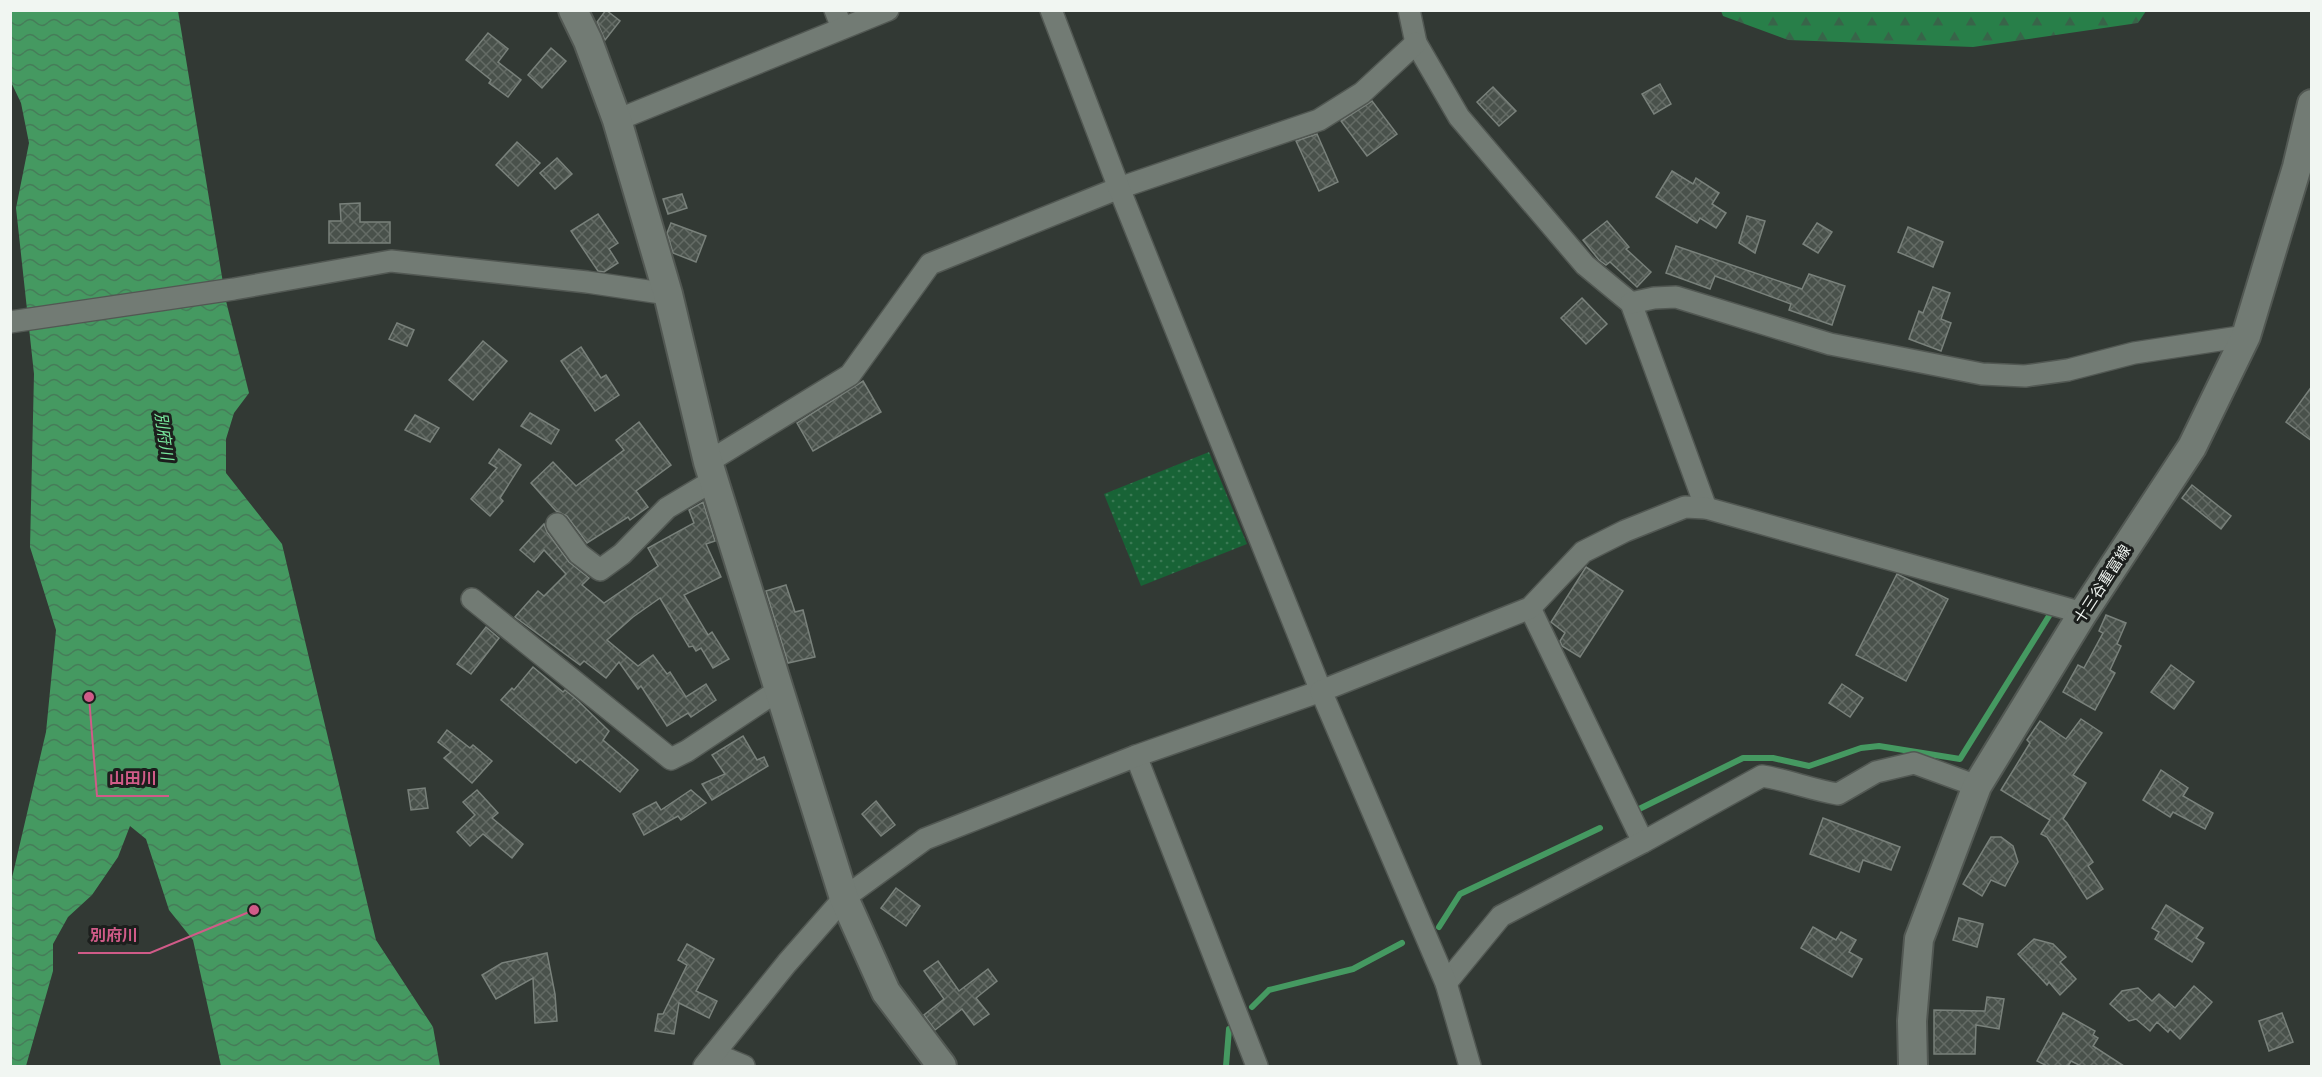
<svg xmlns="http://www.w3.org/2000/svg" width="2322" height="1077" viewBox="0 0 2322 1077" font-family="Montserrat,'Noto Sans JP',sans-serif">
  <style>
    .grass { fill: url(#grass-dots) }
    .forest { fill: url(#forest-firs) }
    .water { fill: url(#water-waves) }
    .lines { fill: none; stroke-linecap: round; stroke-linejoin: round }
    .stream { stroke: #459961; stroke-width: 6 }
    .building { fill: url(#building-cross-hatch); stroke: #79817b; stroke-width: 1.5 }
    .street-casing { stroke: #525853; stroke-width: 24 }
    .secondary-casing { stroke: #525853; stroke-width: 32 }
    .street { stroke: #727b74; stroke-width: 21 }
    .secondary { stroke: #727b74; stroke-width: 28 }
    .labels { text-anchor: middle; dominant-baseline: central; stroke-width: 6; stroke-linejoin: round; paint-order: stroke }
    .street-label { font-size: 15px; fill: #f1f6f2; stroke: #1c1f1d }
    .water-label { font-size: 16px; font-style: italic; fill: #79e89d; stroke: #1c1f1d }
    .leader { fill: none; stroke: #d05b88; stroke-width: 2 }
    .callout-dot { fill: #d05b88; stroke: #1c1f1d; stroke-width: 2 }
    .callout-label { font-size: 16px; text-anchor: middle; font-weight: bold; fill: #d05b88; stroke: #1c1f1d; stroke-width: 6; stroke-linejoin: round; paint-order: stroke }
  </style>
  <defs>
    <pattern id="grass-dots" width="8" height="8" patternUnits="userSpaceOnUse" patternTransform="scale(1.5)"><rect width="8" height="8" fill="#186336"/><path d="M2 2h.1M6 6h.1" fill="none" stroke="#3a7a54" stroke-width="1.8" stroke-linecap="round"/></pattern>
    <pattern id="forest-firs" width="22" height="20" patternUnits="userSpaceOnUse" patternTransform="scale(1.5)"><rect width="22" height="20" fill="#287f49"/><path d="M5 1l3.5 6h-7zM16 11l3.5 6h-7z" fill="#386449"/></pattern>
    <pattern id="water-waves" width="16" height="10" patternUnits="userSpaceOnUse" patternTransform="scale(1.5)"><rect width="16" height="10" fill="#459961"/><path d="M0 5q4-4 8 0t8 0" fill="none" stroke="#467d59"/></pattern>
    <pattern id="building-cross-hatch" width="8" height="8" patternUnits="userSpaceOnUse" patternTransform="scale(1.5)"><rect width="8" height="8" fill="#49514b"/><path d="M0 0l8 8M0 8l8-8" fill="none" stroke="#646b65"/></pattern>
  </defs>
  <rect width="100%" height="100%" fill="#323934"/>
  <!-- grass -->
  <path class="grass" d="M1209,452L1247,544L1141,586L1104,494Z"/>
  <!-- forest -->
  <path class="forest" d="M1721,11H1720H2146L2138,23L1973,47L1788,40L1723,16Z"/>
  <!-- water -->
  <path class="water" d="M11,11H178L226,301L249,393L234,413L226,439V473L282,544L376,940L433,1027L440,1066H221L193,940L169,910L146,839L130,826L118,857L92,895L68,917L53,944V971L26,1066H11V882L46,732L56,630L30,547L34,374L16,208L29,143L21,103L11,82Z"/>
  <g class="lines">
    <!-- stream -->
    <g class="stream">
      <path d="M1633,812L1743,758H1773L1809,766L1861,748L1879,746L1960,759L2049,616"/>
      <path d="M1439,927L1460,894L1600,828"/>
      <path d="M1252,1007L1269,990L1353,969L1402,943"/>
      <path d="M1226,1066L1229,1029"/>
    </g>
  </g>
  <!-- building -->
  <g class="building">
    <path d="M606,10L620,21L605,40L597,22Z"/>
    <path d="M488,33L508,49L498,62L521,80L508,97L489,83L491,80L466,60Z"/>
    <path d="M551,48L566,61L542,88L528,75Z"/>
    <path d="M1660,84L1671,104L1654,114L1642,94Z"/>
    <path d="M1493,87L1516,111L1499,126L1477,102Z"/>
    <path d="M1372,101L1397,134L1367,156L1341,121Z"/>
    <path d="M1317,134L1338,182L1319,191L1296,141Z"/>
    <path d="M517,142L540,163L518,186L496,165Z"/>
    <path d="M557,158L572,174L555,189L540,173Z"/>
    <path d="M1672,171L1693,184L1696,178L1719,193L1712,204L1726,213L1716,228L1700,218L1697,223L1656,197Z"/>
    <path d="M682,194L687,208L668,214L663,199Z"/>
    <path d="M360,203V222H390V243H329V221H341L340,204Z"/>
    <path d="M598,214L618,243L609,249L618,263L604,272L598,271L571,231Z"/>
    <path d="M1747,216L1765,221L1755,253L1739,243Z"/>
    <path d="M1607,221L1629,247L1626,249L1651,272L1637,287L1610,262L1606,265L1599,260L1583,240Z"/>
    <path d="M671,223L706,236L696,262L673,253L667,233Z"/>
    <path d="M1817,223L1832,232L1818,253L1803,244Z"/>
    <path d="M1908,227L1943,242L1933,267L1898,252Z"/>
    <path d="M1676,246L1802,289L1809,274L1845,286L1832,325L1789,310L1791,304L1715,276L1710,289L1666,273Z"/>
    <path d="M1933,287L1950,293L1941,319L1951,323L1941,351L1909,339L1919,311L1923,313Z"/>
    <path d="M1582,298L1607,324L1586,344L1561,318Z"/>
    <path d="M397,323L414,330L407,346L389,339Z"/>
    <path d="M483,341L507,361L473,400L449,380Z"/>
    <path d="M581,347L601,378L606,375L619,395L595,411L561,361Z"/>
    <path d="M863,381L881,412L813,451L797,423Z"/>
    <path d="M2312,386V441L2286,422Z"/>
    <path d="M530,413L559,430L551,444L521,426Z"/>
    <path d="M415,415L439,428L430,442L405,430Z"/>
    <path d="M639,422L671,465L636,491L648,507L630,520L628,517L587,543L567,516L556,511L531,483L553,462L576,486L624,450L616,440Z"/>
    <path d="M499,449L521,465L500,498L503,501L490,516L471,499L497,468L489,463Z"/>
    <path d="M2192,485L2231,516L2221,529L2182,498Z"/>
    <path d="M703,502L715,541L706,544L721,577L684,595L708,635L712,632L729,659L713,668L701,648L696,651L693,646L689,647L660,598L633,617L607,640L638,666L653,655L667,674L670,672L686,697L706,684L716,700L691,717L688,713L667,726L641,686L638,689L619,662L606,678L584,661L580,665L515,617L538,591L544,596L566,574L544,550L534,562L520,550L544,524L547,532L569,562L589,578L582,585L604,603L658,566L648,548L694,523L689,510Z"/>
    <path d="M1586,567L1623,591L1580,657L1562,646L1560,641L1565,633L1551,622Z"/>
    <path d="M1897,574L1948,599L1906,681L1856,655Z"/>
    <path d="M786,585L795,612L803,610L815,657L788,663L766,591Z"/>
    <path d="M2106,615L2126,623L2117,644L2121,646L2110,670L2115,673L2095,710L2063,692L2078,665L2084,668L2103,633L2099,631Z"/>
    <path d="M486,627L499,638L471,674L457,664Z"/>
    <path d="M2171,665L2194,682L2174,709L2151,692Z"/>
    <path d="M533,667L563,692L565,690L577,700L609,731L603,740L638,770L620,792L580,759L576,763L501,700L512,688L514,690Z"/>
    <path d="M1842,684L1863,698L1850,717L1829,703Z"/>
    <path d="M2081,719L2102,733L2073,775L2086,783L2063,819L2067,823L2093,862L2088,866L2103,889L2087,899L2047,837L2041,834L2050,820L2001,790L2030,743L2027,740L2040,721L2066,739Z"/>
    <path d="M447,730L470,748L473,745L492,761L472,783L444,758L451,752L438,742Z"/>
    <path d="M743,736L757,760L764,757L768,766L712,800L702,784L725,774L712,755Z"/>
    <path d="M2161,770L2188,788L2183,796L2213,813L2205,829L2173,812L2170,817L2143,800Z"/>
    <path d="M425,788L428,808L411,810L408,790Z"/>
    <path d="M477,790L498,813L492,818L523,844L512,858L483,834L470,846L457,832L475,815L463,802Z"/>
    <path d="M691,790L706,803L681,820L678,816L644,835L633,814L656,802L661,810Z"/>
    <path d="M876,801L895,825L881,836L862,814Z"/>
    <path d="M1823,818L1900,847L1891,870L1863,860L1859,872L1810,854Z"/>
    <path d="M1991,837H2001L2013,846L2018,862L2005,886L1991,880L1982,896L1963,884Z"/>
    <path d="M896,888L920,906L906,926L881,908Z"/>
    <path d="M2166,905L2203,928L2196,938L2204,943L2192,962L2155,939L2159,932L2152,928Z"/>
    <path d="M1959,918L1983,924L1977,947L1953,940Z"/>
    <path d="M1813,927L1836,940L1841,932L1856,940L1849,952L1862,959L1852,977L1801,948Z"/>
    <path d="M2034,939L2053,944L2066,957L2060,962L2076,979L2060,995L2049,982L2047,985L2018,954Z"/>
    <path d="M687,944L714,959L696,991L717,1001L709,1018L679,1003L674,1034L655,1031L658,1014H663L687,965L678,960Z"/>
    <path d="M547,953L555,994L557,1021L535,1023L533,978L496,999L482,975L502,963Z"/>
    <path d="M938,961L959,991L988,969L997,981L976,998L989,1014L974,1025L962,1009L935,1030L924,1015L944,999L924,971Z"/>
    <path d="M2194,986L2212,1002L2180,1039L2170,1029L2168,1032L2157,1022L2150,1031L2136,1019L2129,1021L2110,1004L2122,991L2138,988L2152,1001L2159,994L2175,1008Z"/>
    <path d="M1987,997L2004,999L1999,1029L1976,1025L1975,1054H1934V1010L1985,1011Z"/>
    <path d="M2063,1013L2095,1031L2093,1035L2098,1038L2093,1046L2124,1066H2081L2071,1061L2068,1066H2047L2037,1061Z"/>
    <path d="M2282,1013L2293,1042L2269,1051L2259,1021Z"/>
  </g>
  <g class="lines">
    <!-- street casing -->
    <g class="street-casing">
      <g id="street">
        <path d="M835,10L842,28"/>
        <path d="M1409,10L1416,43L1459,117L1585,265L1631,303L1706,508"/>
        <path d="M617,120L888,10"/>
        <path d="M1631,303L1654,298L1676,297L1830,344L1982,374L2025,376L2068,370L2134,353L2246,336"/>
        <path d="M10,322L234,289L391,261L587,282L668,294"/>
        <path d="M708,462L850,375L930,264L1119,188L1319,120L1362,93L1416,43"/>
        <path d="M557,524L579,554L600,570L622,554L667,508L714,480"/>
        <path d="M472,599L671,759L687,751L779,690"/>
        <path d="M1530,608L1643,842"/>
        <path d="M1136,756L1257,1066"/>
        <path d="M1446,983L1501,916L1643,842L1762,776C1788,780 1812,790 1838,794L1876,772L1914,763L1977,786"/>
        <path d="M715,1054L744,1066"/>
        <path d="M704,1066L787,963L844,898L925,839L1136,756L1321,691L1119,188L1051,10"/>
        <path d="M1470,1066L1446,983L1321,691L1530,608L1583,552L1625,531L1685,507L1706,508L2083,613"/>
      </g>
    </g>
    <!-- secondary casing -->
    <g class="secondary-casing">
      <g id="secondary">
        <path d="M573,10L588,41L617,120L668,294L708,462L844,898L886,992L942,1066"/>
        <path d="M1913,1066L1912,1021L1919,939L1977,786L2083,613L2192,447L2246,336L2297,167L2312,104"/>
      </g>
    </g>
    <!-- street -->
    <use href="#street" class="street"/>
    <!-- secondary -->
    <use href="#secondary" class="secondary"/>
  </g>
  <g class="labels">
    <!-- street labels -->
    <g class="street-label">
      <text transform="translate(2102 584) rotate(-57)">十三谷重富線</text>
    </g>
    <!-- water labels -->
    <g class="water-label">
      <text transform="translate(164 436) rotate(82)">別府川</text>
    </g>
  </g>
  <!-- callouts -->
  <path class="leader" d="M89 697L97 796H169M254 910L150 953H78"/>
  <g class="callout-dot">
    <circle cx="89" cy="697" r="6"/>
    <circle cx="254" cy="910" r="6"/>
  </g>
  <g class="callout-label">
    <text x="133" y="784">山田川</text>
    <text x="114" y="941">別府川</text>
  </g>
  <!-- border -->
  <rect width="2322" height="1077" fill="none" stroke="#f1f6f2" stroke-width="24"/>
</svg>
